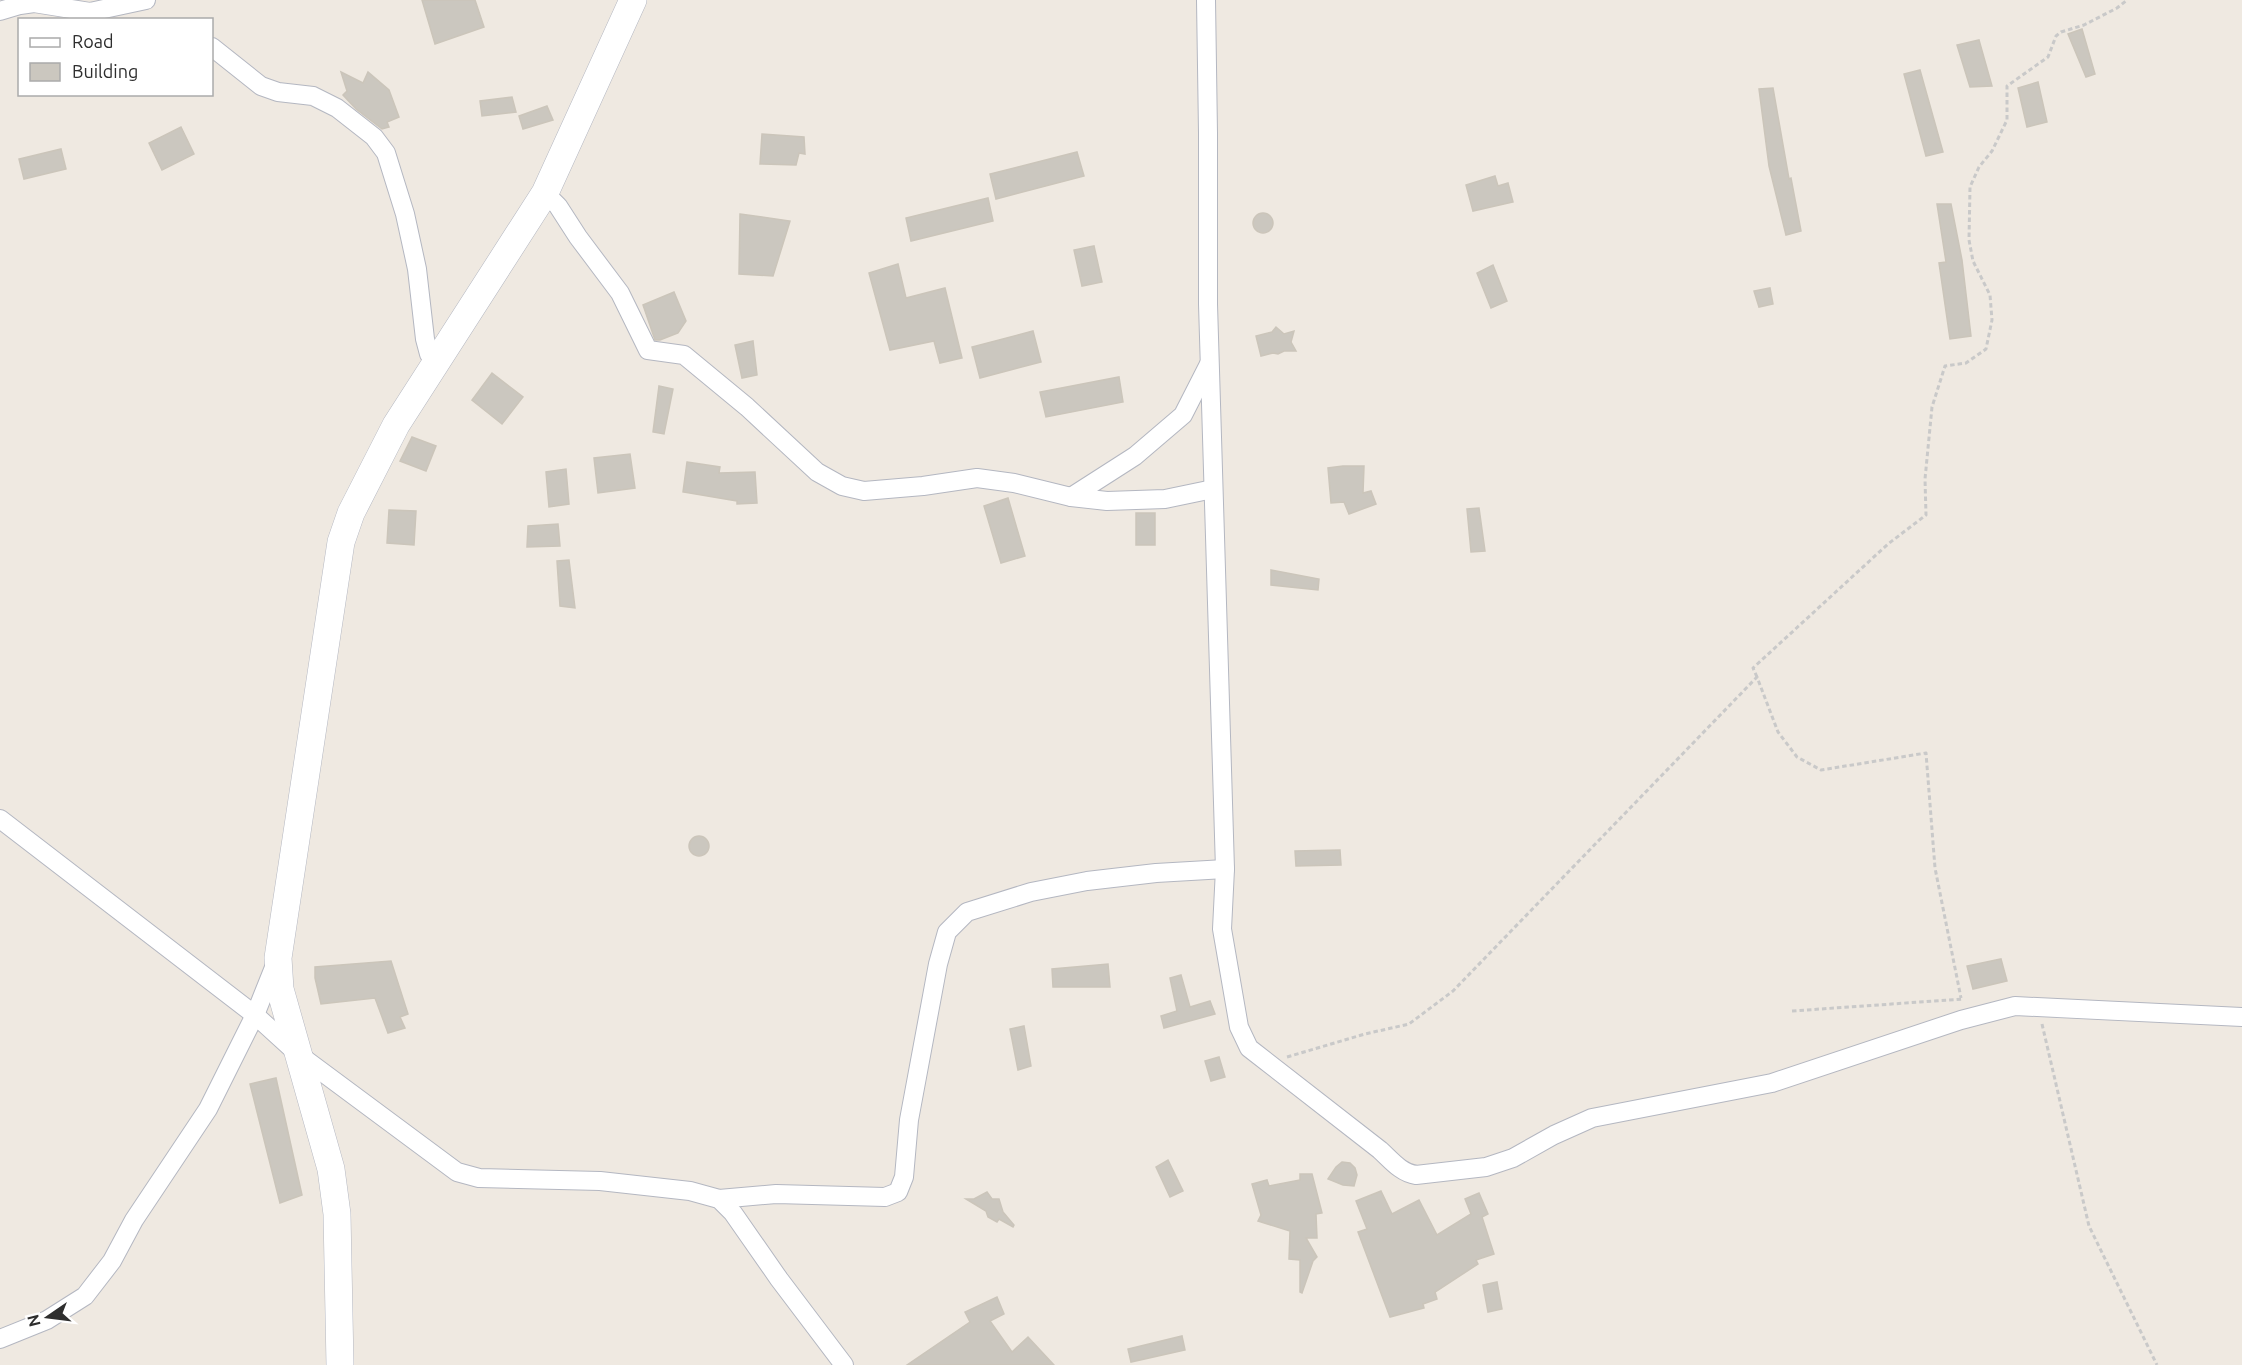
<svg xmlns="http://www.w3.org/2000/svg" width="2242" height="1365" viewBox="0 0 2242 1365" font-family="Ubuntu,sans-serif">
  <style>
    .building { fill: #cbc7bf; stroke: #cbc5ba; stroke-width: 1.5 }
    .lines { fill: none; stroke-linecap: round; stroke-linejoin: round }
    .street-casing { stroke: #b4b7c1; stroke-width: 20 }
    .secondary-casing { stroke: #b4b7c1; stroke-width: 28 }
    .path { stroke: #c9c9c9; stroke-width: 3; stroke-dasharray: 4.5 3; stroke-linecap: butt }
    .street { stroke: #fff; stroke-width: 18 }
    .secondary { stroke: #fff; stroke-width: 27 }
  </style>
  <rect width="100%" height="100%" fill="#efe9e1"/>
  <!-- building -->
  <g class="building">
    <path d="M422,0H475L484,27L435,44Z"/>
    <path d="M2082,29L2095,74L2086,77L2068,34Z"/>
    <path d="M1979,40L1992,86L1970,87L1957,45Z"/>
    <path d="M1920,70L1943,152L1926,156L1904,74Z"/>
    <path d="M341,72L363,83L368,72L389,90L399,117L387,122L389,127L382,129L356,109L343,95L347,91Z"/>
    <path d="M2038,82L2047,122L2027,127L2018,88Z"/>
    <path d="M1773,88L1789,179L1791,178L1801,231L1786,235L1769,166L1759,89Z"/>
    <path d="M512,97L516,112L482,116L480,101Z"/>
    <path d="M547,106L553,120L523,129L519,116Z"/>
    <path d="M181,127L194,154L162,170L149,143Z"/>
    <path d="M762,134L804,137L805,154L799,153L796,165L760,164Z"/>
    <path d="M61,149L66,169L24,179L19,159Z"/>
    <path d="M1077,152L1084,176L996,199L990,174Z"/>
    <path d="M1495,176L1498,186L1508,183L1513,202L1473,211L1466,185Z"/>
    <path d="M988,198L993,221L911,241L906,218Z"/>
    <path d="M1937,204H1951L1962,260L1971,336L1950,339L1939,263L1946,262Z"/>
    <circle cx="1263" cy="223" r="10"/>
    <path d="M740,214L790,221L773,276L739,274Z"/>
    <path d="M1094,246L1102,282L1082,286L1074,250Z"/>
    <path d="M898,264L906,298L945,288L962,358L940,363L934,341L890,350L869,273Z"/>
    <path d="M1493,265L1507,301L1491,308L1477,273Z"/>
    <path d="M1770,288L1773,304L1759,307L1754,291Z"/>
    <path d="M674,292L686,321L678,333L660,340H655L643,305Z"/>
    <path d="M1276,327L1284,334L1294,331L1291,342L1296,351H1284L1278,354L1273,353L1261,356L1256,336L1272,332Z"/>
    <path d="M1033,331L1041,362L980,378L972,347Z"/>
    <path d="M753,341L757,375L742,378L735,345Z"/>
    <path d="M492,373L523,397L502,424L472,400Z"/>
    <path d="M1119,377L1123,402L1046,417L1040,392Z"/>
    <path d="M659,386L673,389L664,434L653,432Z"/>
    <path d="M412,437L436,446L426,471L400,461Z"/>
    <path d="M630,454L635,488L598,493L594,458Z"/>
    <path d="M687,462L720,467L719,473L755,472L757,503L737,504V501L683,492Z"/>
    <path d="M1343,466H1364L1363,493L1371,491L1376,504L1349,514L1344,502L1331,503L1328,468Z"/>
    <path d="M566,469L569,504L549,507L546,472Z"/>
    <path d="M1008,498L1025,556L1001,563L984,506Z"/>
    <path d="M1479,508L1485,551L1471,552L1467,509Z"/>
    <path d="M389,510L416,511L414,545L387,543Z"/>
    <rect x="1136" y="513" width="19" height="32"/>
    <path d="M558,524L560,546L527,547L528,526Z"/>
    <path d="M569,560L575,608L560,606L557,561Z"/>
    <path d="M1271,570L1319,579L1318,590L1271,585Z"/>
    <circle cx="699" cy="846" r="10"/>
    <path d="M1340,850L1341,865L1296,866L1295,851Z"/>
    <path d="M2001,959L2007,981L1973,989L1967,966Z"/>
    <path d="M391,961L408,1014L400,1017L405,1028L388,1033L375,998L321,1004L315,978V967Z"/>
    <path d="M1108,964L1110,987H1053L1052,969Z"/>
    <path d="M1181,975L1190,1007L1210,1001L1215,1014L1164,1028L1161,1016L1177,1011L1170,978Z"/>
    <path d="M1024,1026L1031,1066L1018,1070L1010,1029Z"/>
    <path d="M1219,1057L1225,1077L1211,1081L1205,1061Z"/>
    <path d="M276,1078L302,1195L280,1203L250,1084Z"/>
    <path d="M1168,1160L1183,1191L1170,1197L1156,1167Z"/>
    <path d="M1342,1162L1350,1163L1355,1168L1357,1175L1354,1186L1343,1185L1328,1179L1336,1167Z"/>
    <path d="M1300,1174H1312L1322,1213L1316,1214L1317,1238H1306L1317,1257L1313,1261L1302,1293L1300,1292V1260L1289,1259L1290,1231L1258,1221L1261,1215L1252,1184L1267,1180L1269,1186L1300,1180Z"/>
    <path d="M1381,1191L1392,1214L1419,1200L1437,1235L1471,1214L1465,1199L1479,1193L1488,1214L1482,1217L1494,1254L1476,1260L1478,1264L1435,1292L1437,1299L1423,1304L1424,1308L1390,1317L1358,1232L1367,1229L1356,1201Z"/>
    <path d="M987,1192L992,1199H999L1003,1212L1014,1225L1013,1227L999,1219L997,1222L988,1217L986,1211L966,1199H974Z"/>
    <path d="M1497,1282L1502,1309L1488,1312L1483,1285Z"/>
    <path d="M997,1297L1004,1314L990,1321L1012,1352L1028,1337L1054,1365H907L970,1322L965,1312Z"/>
    <path d="M1182,1336L1185,1350L1131,1362L1128,1349Z"/>
  </g>
  <g class="lines">
    <!-- street casing -->
    <g class="street-casing">
      <g id="street">
        <path d="M1206,0L1208,133V304L1225,869L1222,929L1239,1027L1249,1048L1380,1150C1391,1160 1401,1173 1416,1175L1486,1167L1513,1158L1554,1135L1592,1118L1772,1083L1961,1020L2015,1006L2242,1017"/>
        <path d="M0,11L20,5L34,3L90,12L146,0"/>
        <path d="M212,47L261,86L278,92L313,96L337,108L374,137L386,153L405,214L417,269L425,339L429,354L435,363"/>
        <path d="M545,193L558,206L578,237L620,293L648,350L684,355L747,407L817,472L842,486L864,491L923,486L977,478L1014,483L1071,497L1107,501L1165,499L1213,489"/>
        <path d="M1071,497L1135,456L1183,415L1209,364"/>
        <path d="M0,819L255,1015L298,1054L457,1172L479,1178L600,1181L690,1191L719,1199L733,1213L779,1279L844,1365"/>
        <path d="M719,1199L776,1194L885,1197L898,1192L904,1177L909,1120L938,964L947,932L967,912L1031,892L1087,881L1156,873L1225,869"/>
        <path d="M0,1339L47,1320L85,1296L112,1261L134,1220L208,1109L255,1015L275,965"/>
      </g>
    </g>
    <!-- secondary casing -->
    <g class="secondary-casing">
      <path id="secondary" d="M340,1365L337,1214L331,1169L280,989L278,958L341,542L351,513L396,425L545,193L633,0"/>
    </g>
    <!-- path -->
    <g class="path">
      <path d="M1757,677L1753,668L1888,544L1926,515L1925,479L1932,407L1945,366L1966,363L1986,349L1992,320L1990,295L1973,261L1969,240L1970,187L1979,167L1992,151L2007,120V86L2048,57L2056,36L2061,32L2084,25L2117,8L2127,0"/>
      <path d="M1792,1011L1963,999"/>
      <path d="M2042,1024L2089,1226L2157,1365"/>
      <path d="M1287,1057L1365,1034L1409,1024L1453,991L1757,677L1778,732L1797,757L1821,770L1926,753L1935,868L1961,998"/>
    </g>
    <!-- street -->
    <use href="#street" class="street"/>
    <!-- secondary -->
    <use href="#secondary" class="secondary"/>
  </g>
  <!-- legend -->
  <rect x="18" y="18" width="195" height="78" fill="#ffffff" stroke="#ababab" stroke-width="1.5"/>
  <rect x="30" y="38" width="30" height="9" fill="#ffffff" stroke="#ababab" stroke-width="1.5"/>
  <text x="72" y="48" font-size="18" fill="#2e2e2e">Road</text>
  <rect x="30" y="63" width="30" height="18" fill="#cbc7bf" stroke="#ababab" stroke-width="1.5"/>
  <text x="72" y="78" font-size="18" fill="#2e2e2e">Building</text>
  <!-- north arrow -->
  <g transform="translate(48 1317) rotate(256)" stroke="#ffffff" stroke-width="4.5" paint-order="stroke">
  <path d="M0-4.5L10 22L0 15L-10 22Z" fill="#2e2e2e"/>
  <text y="-9" font-size="16" font-weight="bold" text-anchor="middle" fill="#2e2e2e">N</text>
  </g>
</svg>
